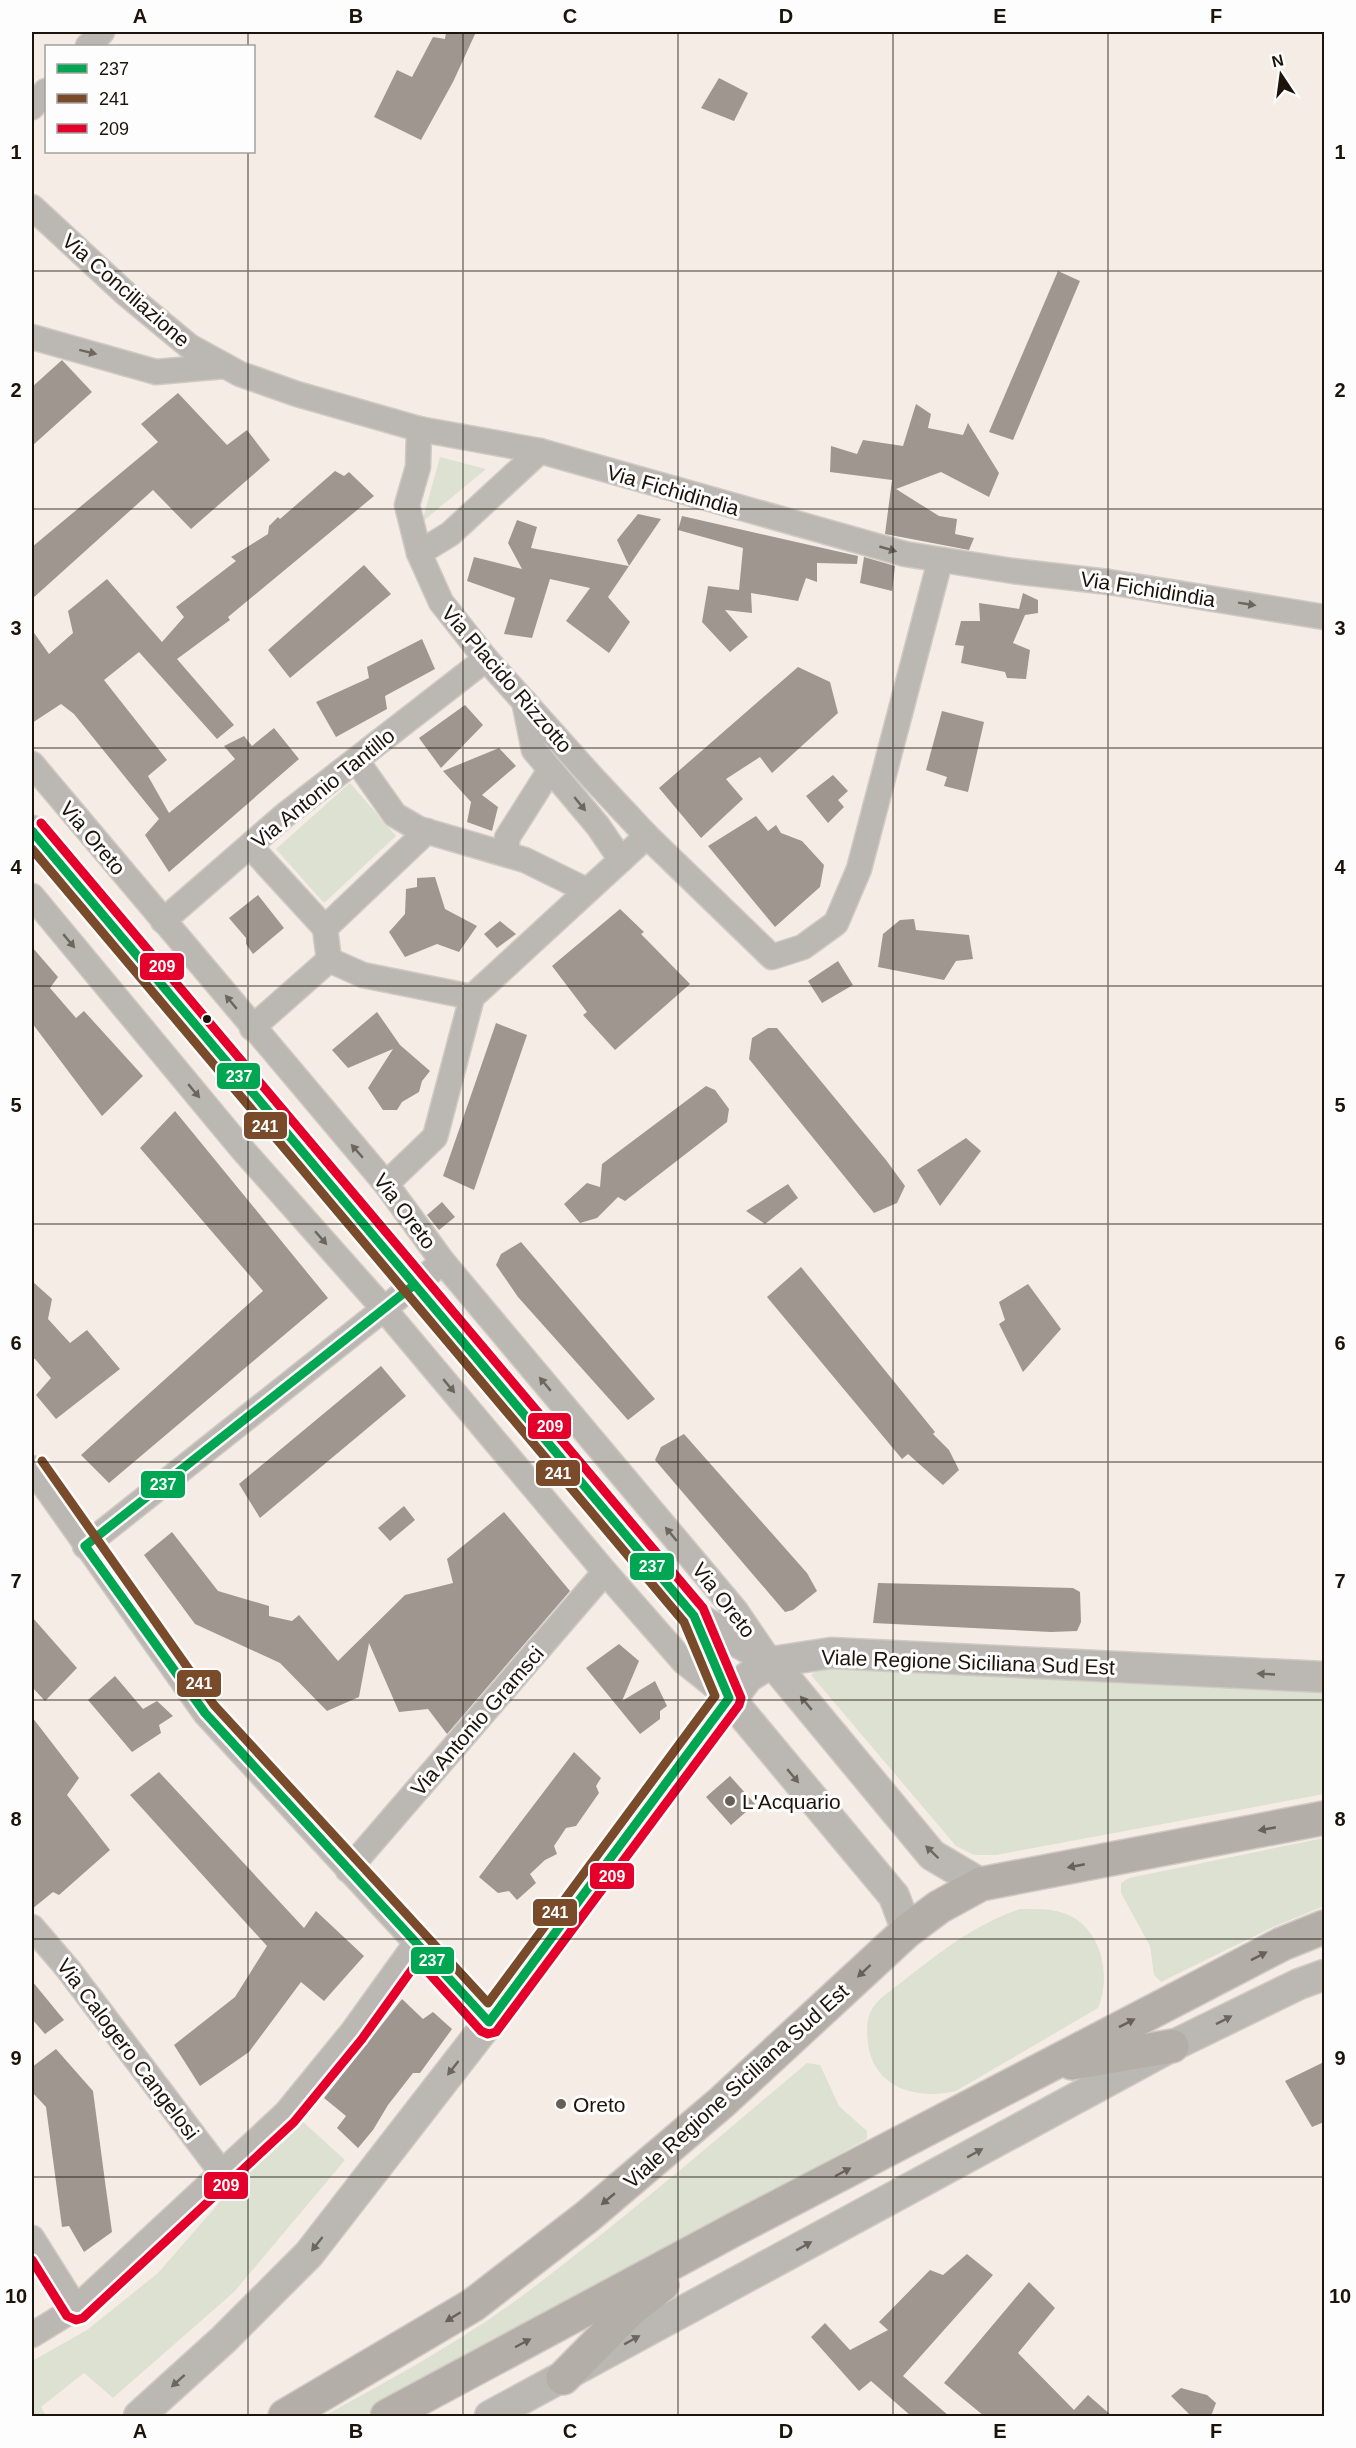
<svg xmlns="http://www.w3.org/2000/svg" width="1356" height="2448" viewBox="0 0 1356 2448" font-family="Arial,sans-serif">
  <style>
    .green { fill: #dce1d2 }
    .building { fill: #9f978f }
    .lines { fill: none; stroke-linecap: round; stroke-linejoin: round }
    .minor-casing { stroke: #d1cac4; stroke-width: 27 }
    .tertiary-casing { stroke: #d1cac4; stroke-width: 33 }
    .primary-casing { stroke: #d1cac4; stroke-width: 36 }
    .minor { stroke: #bbb7b2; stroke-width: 24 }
    .tertiary { stroke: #bbb7b2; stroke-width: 30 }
    .primary { stroke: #b4aea9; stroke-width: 33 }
    .bus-1-casing { stroke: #fdfdfd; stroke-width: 14 }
    .bus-2-casing { stroke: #fdfdfd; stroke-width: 14 }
    .bus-3-casing { stroke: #fdfdfd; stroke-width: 14 }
    .bus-1 { stroke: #00a651; stroke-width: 9 }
    .bus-2 { stroke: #7a4b2a; stroke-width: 9 }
    .bus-3 { stroke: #e4002b; stroke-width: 9 }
    .oneway { fill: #6c665e }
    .oneway2 { fill: #68615a }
    .grid { fill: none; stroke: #1c140a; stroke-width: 1.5; stroke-opacity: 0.55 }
    .bus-dot { fill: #1c140a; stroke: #fdfdfd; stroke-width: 2 }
    .poi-dot { fill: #686057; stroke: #fdfdfd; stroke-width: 2 }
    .labels { text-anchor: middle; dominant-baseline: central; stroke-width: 6; stroke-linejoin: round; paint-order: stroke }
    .street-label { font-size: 21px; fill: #1c140a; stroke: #fdfdfd }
    .poi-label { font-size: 21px; fill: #1c140a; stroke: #fdfdfd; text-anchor: start }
    .line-badge { stroke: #fdfdfd; stroke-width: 2 }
    .badge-label { font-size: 16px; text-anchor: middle; font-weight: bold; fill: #fff }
    .neatline { fill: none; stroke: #1c140a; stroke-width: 2 }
    .grid-label { font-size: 20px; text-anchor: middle; font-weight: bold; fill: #1c140a }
  </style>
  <rect width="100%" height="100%" fill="#f5ede5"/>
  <!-- green -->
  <g class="green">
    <path d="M440,457L486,469L422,522Z"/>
    <path d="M350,783L396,836L324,903L276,849Z"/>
    <path d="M824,1665L1324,1690V1794L996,1855H974L956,1846L811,1675Z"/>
    <path d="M1324,1838V1906L1273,1927L1161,1982L1154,1975L1150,1946L1121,1893V1883L1129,1878Z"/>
    <path d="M1020,1909C1037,1909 1055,1908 1071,1916C1103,1933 1111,1978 1098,2008L956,2091C918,2100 874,2089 868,2044C867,2034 866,2022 870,2013C876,1999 892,1990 903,1981C940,1952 975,1924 1020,1909Z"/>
    <path d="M807,2063L820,2065L839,2106L867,2131V2139L363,2416H324C391,2379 460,2342 522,2296C620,2223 713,2142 807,2063Z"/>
    <path d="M300,2119L345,2160L234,2292L113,2398L84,2373L41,2407L46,2416H32V2361L87,2330L158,2273L239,2180Z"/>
  </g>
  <!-- building -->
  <g class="building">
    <path d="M446,32H476L453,82L421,140L374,117L397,70L412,77L433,37L445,39Z"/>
    <path d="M719,78L748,93L734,121L701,108Z"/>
    <path d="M1058,271L1080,281L1013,440L989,432Z"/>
    <path d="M62,360L92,392L32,446V387Z"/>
    <path d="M178,393L227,445L247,430L270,460L191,529L153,490L32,599V547L158,442L141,424Z"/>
    <path d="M916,404L931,414L928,428L963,435L968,423L999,473L989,497L941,472L896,489L939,516L957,519L955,534L974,538L969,550L885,534L892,480L830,472L831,446L857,454L863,440L903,446Z"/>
    <path d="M335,471L344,476L349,472L374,496L228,617L230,620L177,659L234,725L217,739L139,652L104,680L167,760L148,776L169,813L235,759L224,746L244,736L252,746L274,728L299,759L169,872L145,835L159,819L74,714L61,704L32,723V630L49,654L73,633L68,611L107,579L162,642L184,617L176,607L236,561L231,557L268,534L269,526L278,517L280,519Z"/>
    <path d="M638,514L661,519L629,566L617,540Z"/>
    <path d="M682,516L858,556L857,564L817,563V582L806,578L798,601L751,593L752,613L725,610L748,637L730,652L702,622L708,586L739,590L743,548L678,530Z"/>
    <path d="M517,520L537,527L531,548L629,566L608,597L630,622L609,653L566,621L590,588L550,579L532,638L504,634L515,598L467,581L474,557L522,569L508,543Z"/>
    <path d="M864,557L895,566L892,591L860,583Z"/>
    <path d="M364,565L391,594L290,678L268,650Z"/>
    <path d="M1023,593L1038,600V613L1025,615L1013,643L1030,650L1026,679L1007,678L1005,672L961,663L964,646L955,645L961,621H980L979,603L1019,609Z"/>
    <path d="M422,639L435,669L385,696L387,709L336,737L316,702L369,678L367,667Z"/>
    <path d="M798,667L830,682L838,713L772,773L760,757L726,779L743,799L701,838L659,788Z"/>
    <path d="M465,705L483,725L441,768L419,738Z"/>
    <path d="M942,711L984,722L968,792L944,786L947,777L926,770Z"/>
    <path d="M499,748L516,766L482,795L498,807L492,831L467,822L471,802L443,771Z"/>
    <path d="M833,775L848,791L838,800L844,807L828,823L806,796Z"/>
    <path d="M756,816L768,831L776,825L781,833L802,841L824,865L820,887L775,927L708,846Z"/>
    <path d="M435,877L445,909L477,926L459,952L437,944L405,957L389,932L405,914L406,889L417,887V878Z"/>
    <path d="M258,895L284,928L253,954L246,944V938L229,918Z"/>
    <path d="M620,909L644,932L641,934L690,984L615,1050L583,1015L587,1012L552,966Z"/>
    <path d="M914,919L916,930L969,935L973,959L956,961L944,980L878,967L883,934L900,920Z"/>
    <path d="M500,921L516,934L497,948L484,934Z"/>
    <path d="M32,947L58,977L50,988L76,1018L84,1011L143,1076L102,1116L32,1023Z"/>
    <path d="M838,961L853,985L822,1003L808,981Z"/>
    <path d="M377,1012L400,1045L430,1071L422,1081L419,1092L402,1102L397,1110H383L368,1088L393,1049L348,1068L332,1050Z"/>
    <path d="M496,1023L527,1035L474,1190L443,1176Z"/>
    <path d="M768,1028H777L886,1160L905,1186L897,1203L874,1213L749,1059L752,1038Z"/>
    <path d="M706,1086L715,1090L729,1109L727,1122L625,1201L618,1197L597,1218L580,1223L564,1204L587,1183L600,1187L602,1164Z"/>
    <path d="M175,1111L328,1298L109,1483L81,1455L263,1291L140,1148Z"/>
    <path d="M966,1138L981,1151L940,1206L917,1170Z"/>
    <path d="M788,1184L798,1198L765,1224L746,1211Z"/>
    <path d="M442,1202L455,1217L439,1230L427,1215Z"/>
    <path d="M521,1242L655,1399L628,1420L518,1297L496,1265L501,1254Z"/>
    <path d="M801,1267L935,1432L933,1434L949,1450L959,1470L943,1485L908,1454L902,1459L767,1297Z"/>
    <path d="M32,1281L52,1299L48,1319L70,1343L87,1330L120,1369L56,1419L36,1395L51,1378L35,1359L32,1358Z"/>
    <path d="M1028,1284L1061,1329L1023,1372L999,1324L1005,1320L999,1302Z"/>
    <path d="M381,1366L406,1396L260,1518L239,1484Z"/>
    <path d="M684,1434L807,1573L817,1591L793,1610L785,1612L655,1460L661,1447Z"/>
    <path d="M404,1506L415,1520L390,1541L378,1528Z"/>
    <path d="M504,1512L570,1591L447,1734L428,1709L399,1712L369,1643L359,1697L327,1711L280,1663L195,1624L144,1555L172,1532L218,1591L269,1606V1616L292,1621L299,1615L338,1661L405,1595L453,1583L447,1559Z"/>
    <path d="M878,1583L1073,1588L1080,1592L1081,1622L1077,1631L1051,1632L873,1623Z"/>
    <path d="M32,1617L77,1668L45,1701L32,1687Z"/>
    <path d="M619,1644L639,1661L622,1701L655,1681L667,1706L660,1711V1719L640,1734L586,1668Z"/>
    <path d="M115,1676L143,1709L157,1701L173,1716L159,1725L161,1733L132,1752L88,1700Z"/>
    <path d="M32,1717L79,1778L67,1795L110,1850L59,1895L53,1892L32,1909Z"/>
    <path d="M574,1752L601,1778L596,1786L599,1793L576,1826L566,1828L554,1846L557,1854L545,1860L530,1874L536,1883L517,1900L509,1891L498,1893L479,1877Z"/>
    <path d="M159,1772L304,1928L316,1911L364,1956L324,2001L301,1982L249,2052L200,2086L174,2045L235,1997L267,1946L130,1795Z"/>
    <path d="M730,1776L755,1804L731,1825L706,1797Z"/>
    <path d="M32,1981L64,2020L45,2034L32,2019Z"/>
    <path d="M402,1999L423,2019L433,2012L452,2029L420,2073H413L388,2105L373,2130L358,2148L337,2128L346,2116L324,2098Z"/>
    <path d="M56,2049L93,2091L106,2189L112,2232L84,2252L69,2226L62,2227L46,2107L32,2092V2067Z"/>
    <path d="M1324,2062V2122L1312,2127L1285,2081Z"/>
    <path d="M967,2254L993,2275L903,2376L949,2416H911L871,2381L859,2391L811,2337L825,2323L850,2350L888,2330L879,2322L930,2270L943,2275Z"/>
    <path d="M1029,2282L1055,2308L1018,2353L1074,2410L1088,2395L1112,2416H984L944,2383Z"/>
    <path d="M1181,2388L1207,2395L1216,2403L1211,2416H1191L1171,2396Z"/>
  </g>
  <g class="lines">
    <!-- minor casing -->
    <g class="minor-casing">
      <g id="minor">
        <path d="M88,46L102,32"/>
        <path d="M32,107L46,91"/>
        <path d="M32,207L125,293L189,346L240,374L297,394L419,429L540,451L905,554L1013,571L1109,582L1324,617"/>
        <path d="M32,337L156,372L225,366"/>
        <path d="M419,429L418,467L407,505L419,553L441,602L486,659L590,775L647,836L772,957L803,947L836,923L859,869L940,561"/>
        <path d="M419,553L450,534L540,451"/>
        <path d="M524,701L534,750L598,826L621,860"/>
        <path d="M356,760L395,815L419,829L525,860L586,890"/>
        <path d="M32,764L386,1184L443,1262L736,1611L768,1658"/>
        <path d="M250,846L325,928"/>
        <path d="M507,854V838L550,770"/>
        <path d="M32,896L242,1149L384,1309L605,1572L684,1662L729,1698"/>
        <path d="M163,921L285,815L486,659"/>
        <path d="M329,960L325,928L427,831"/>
        <path d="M252,1028L329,960L363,975L472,997"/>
        <path d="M386,1184L435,1137L472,997L647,836"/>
        <path d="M32,1468L205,1713L489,2022"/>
        <path d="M85,1546L443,1262"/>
        <path d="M348,1870L605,1572"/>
        <path d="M32,1927L68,1969L222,2173"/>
        <path d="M32,2238L76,2308"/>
        <path d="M32,2335L76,2308L286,2113L353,2031L417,1942"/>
      </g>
    </g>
    <!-- tertiary casing -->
    <g class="tertiary-casing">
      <g id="tertiary">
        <path d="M32,831L694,1616L729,1698L894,1896L907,1931"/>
        <path d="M694,1616L772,1662L932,1855L981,1884"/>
        <path d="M139,2416L223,2340L309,2254L489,2022L748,1677L772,1662L831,1653L1324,1677"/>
        <path d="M490,2416L1172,2046L1299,1984L1324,1975"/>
      </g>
    </g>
    <!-- primary casing -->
    <g class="primary-casing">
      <g id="primary">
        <path d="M1072,2063L1172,2046"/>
        <path d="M563,2378L630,2310L662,2285"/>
        <path d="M285,2416L473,2305L588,2216L722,2102L907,1931L939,1907L981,1884L1324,1818"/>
        <path d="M387,2416L735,2229L1282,1944L1324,1927"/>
      </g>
    </g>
    <!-- minor -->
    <use href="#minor" class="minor"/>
    <!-- tertiary -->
    <use href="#tertiary" class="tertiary"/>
    <!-- primary -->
    <use href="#primary" class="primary"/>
    <!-- bus-1 casing -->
    <g class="bus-1-casing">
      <path id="bus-1" d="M32,831L694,1616L729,1698L489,2022L205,1713L85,1546L414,1285"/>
    </g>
    <!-- bus-2 casing -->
    <g class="bus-2-casing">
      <path id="bus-2" d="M32,849L684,1622L715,1696L488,2003L214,1705L42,1461"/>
    </g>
    <!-- bus-3 casing -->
    <g class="bus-3-casing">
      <path id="bus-3" d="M32,2260L67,2316L76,2320L83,2318L294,2122L362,2039L418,1961L481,2031L488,2034L496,2032L739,1705L741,1698L703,1608L41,823"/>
    </g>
    <!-- bus-1 -->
    <use href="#bus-1" class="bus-1"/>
    <!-- bus-2 -->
    <use href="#bus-2" class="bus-2"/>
    <!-- bus-3 -->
    <use href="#bus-3" class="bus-3"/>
  </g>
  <!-- one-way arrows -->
  <defs><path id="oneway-solid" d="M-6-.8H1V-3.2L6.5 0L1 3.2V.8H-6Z" transform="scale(1.5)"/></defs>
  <g class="oneway">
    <use href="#oneway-solid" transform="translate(88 352) rotate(14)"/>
    <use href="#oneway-solid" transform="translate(888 549) rotate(16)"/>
    <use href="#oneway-solid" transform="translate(1247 604) rotate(9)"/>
    <use href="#oneway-solid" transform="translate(580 804) rotate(51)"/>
    <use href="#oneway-solid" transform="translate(69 941) rotate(50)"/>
    <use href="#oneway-solid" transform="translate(231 1002) rotate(-130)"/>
    <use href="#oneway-solid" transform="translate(194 1091) rotate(50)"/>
    <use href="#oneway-solid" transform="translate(357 1151) rotate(-131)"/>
    <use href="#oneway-solid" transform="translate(321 1238) rotate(49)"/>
    <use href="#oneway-solid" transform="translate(545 1384) rotate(-130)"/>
    <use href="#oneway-solid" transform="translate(449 1386) rotate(50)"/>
    <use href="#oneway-solid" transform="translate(671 1534) rotate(-130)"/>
    <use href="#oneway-solid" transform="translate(1266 1674) rotate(-177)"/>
    <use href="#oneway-solid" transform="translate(806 1703) rotate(-130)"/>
    <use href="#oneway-solid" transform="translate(793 1776) rotate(50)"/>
    <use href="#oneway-solid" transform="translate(932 1852) rotate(-136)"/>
    <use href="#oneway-solid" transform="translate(1224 2020) rotate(-27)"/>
    <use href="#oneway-solid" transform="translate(453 2068) rotate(128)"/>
    <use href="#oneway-solid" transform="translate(975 2153) rotate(-29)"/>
    <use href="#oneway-solid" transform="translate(317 2244) rotate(128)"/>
    <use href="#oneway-solid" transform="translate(804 2246) rotate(-29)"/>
    <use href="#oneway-solid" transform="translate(632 2340) rotate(-29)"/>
    <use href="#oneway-solid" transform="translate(178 2381) rotate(138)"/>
  </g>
  <g class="oneway2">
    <use href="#oneway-solid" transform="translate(1267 1829) rotate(169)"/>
    <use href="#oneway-solid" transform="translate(1076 1866) rotate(169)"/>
    <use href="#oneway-solid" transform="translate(1259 1956) rotate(-27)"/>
    <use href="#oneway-solid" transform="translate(864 1971) rotate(137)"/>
    <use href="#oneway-solid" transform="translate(1127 2023) rotate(-27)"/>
    <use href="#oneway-solid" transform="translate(843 2172) rotate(-28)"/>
    <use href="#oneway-solid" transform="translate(608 2199) rotate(140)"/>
    <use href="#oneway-solid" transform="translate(453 2317) rotate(148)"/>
    <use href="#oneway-solid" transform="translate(523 2343) rotate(-28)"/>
  </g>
  <!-- grid -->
  <path class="grid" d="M248,32V46M463,32V2416M678,32V2416M893,32V2416M1108,32V2416M248,152V2416M32,271H1324M32,509H1324M32,748H1324M32,986H1324M32,1224H1324M32,1462H1324M32,1700H1324M32,1939H1324M32,2177H1324"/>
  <!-- markers -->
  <circle class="bus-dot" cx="207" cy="1019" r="5"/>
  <g class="poi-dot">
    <circle cx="730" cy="1801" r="6"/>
    <circle cx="561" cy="2104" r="6"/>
  </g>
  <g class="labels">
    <!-- street labels -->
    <g class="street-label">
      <text transform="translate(126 290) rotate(41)">Via Conciliazione</text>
      <text transform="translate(673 490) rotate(16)">Via Fichidindia</text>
      <text transform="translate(1148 589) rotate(9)">Via Fichidindia</text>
      <text transform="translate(507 679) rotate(49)">Via Placido Rizzotto</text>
      <text transform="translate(323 788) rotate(-39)">Via Antonio Tantillo</text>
      <text transform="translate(93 838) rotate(50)">Via Oreto</text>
      <text transform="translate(405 1211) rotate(53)">Via Oreto</text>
      <text transform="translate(724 1600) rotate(52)">Via Oreto</text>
      <text transform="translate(968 1662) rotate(2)">Viale Regione Siciliana Sud Est</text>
      <text transform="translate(477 1721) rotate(-49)">Via Antonio Gramsci</text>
      <text transform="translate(128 2049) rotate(53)">Via Calogero Cangelosi</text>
      <text transform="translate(736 2086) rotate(-42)">Viale Regione Siciliana Sud Est</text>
    </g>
    <!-- poi labels -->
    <g class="poi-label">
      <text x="742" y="1801">L'Acquario</text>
      <text x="573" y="2104">Oreto</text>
    </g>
  </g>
  <g class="line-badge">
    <rect x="139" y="952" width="46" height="29" rx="6" fill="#e4002b"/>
    <rect x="216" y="1062" width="45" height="28" rx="6" fill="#00a651"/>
    <rect x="243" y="1111" width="45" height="29" rx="6" fill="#7a4b2a"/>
    <rect x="527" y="1412" width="45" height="28" rx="6" fill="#e4002b"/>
    <rect x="535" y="1459" width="46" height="28" rx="6" fill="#7a4b2a"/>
    <rect x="140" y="1470" width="46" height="29" rx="6" fill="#00a651"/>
    <rect x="629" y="1552" width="46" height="29" rx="6" fill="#00a651"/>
    <rect x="176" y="1669" width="46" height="29" rx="6" fill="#7a4b2a"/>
    <rect x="589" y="1862" width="46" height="28" rx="6" fill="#e4002b"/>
    <rect x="532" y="1898" width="46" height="29" rx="6" fill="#7a4b2a"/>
    <rect x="410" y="1946" width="45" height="29" rx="6" fill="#00a651"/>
    <rect x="203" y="2171" width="46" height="29" rx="6" fill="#e4002b"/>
  </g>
  <g class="badge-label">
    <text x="162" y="972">209</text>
    <text x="239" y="1082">237</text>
    <text x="265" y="1132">241</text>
    <text x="550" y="1432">209</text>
    <text x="558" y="1479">241</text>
    <text x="163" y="1490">237</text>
    <text x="652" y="1572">237</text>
    <text x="199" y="1689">241</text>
    <text x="612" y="1882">209</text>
    <text x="555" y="1918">241</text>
    <text x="432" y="1966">237</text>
    <text x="226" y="2191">209</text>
  </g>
  <!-- border -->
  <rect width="1356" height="2448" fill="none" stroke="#fdfdfd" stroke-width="66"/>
  <!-- legend -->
  <rect x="45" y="45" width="210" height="108" fill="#fdfdfd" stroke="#a3a09c" stroke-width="1.5"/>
  <rect x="57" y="64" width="30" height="9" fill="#00a651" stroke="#a3a09c" stroke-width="1.5"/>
  <text x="99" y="75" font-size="18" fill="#1c140a">237</text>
  <rect x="57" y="94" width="30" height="9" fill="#7a4b2a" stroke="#a3a09c" stroke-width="1.5"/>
  <text x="99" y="105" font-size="18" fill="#1c140a">241</text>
  <rect x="57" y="124" width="30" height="9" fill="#e4002b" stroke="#a3a09c" stroke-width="1.5"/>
  <text x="99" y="135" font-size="18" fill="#1c140a">209</text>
  <!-- north arrow -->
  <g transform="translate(1281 75) rotate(347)" stroke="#fdfdfd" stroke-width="4.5" paint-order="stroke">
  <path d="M0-4.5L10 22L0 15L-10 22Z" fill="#1c140a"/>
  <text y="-9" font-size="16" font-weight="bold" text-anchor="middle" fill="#1c140a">N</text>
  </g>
  <rect x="33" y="33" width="1290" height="2382" class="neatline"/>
  <g class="grid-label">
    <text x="140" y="23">A</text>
    <text x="356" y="23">B</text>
    <text x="570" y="23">C</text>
    <text x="786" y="23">D</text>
    <text x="1000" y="23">E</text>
    <text x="1216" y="23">F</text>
    <text x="16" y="159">1</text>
    <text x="1340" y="159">1</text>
    <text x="16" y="397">2</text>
    <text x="1340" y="397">2</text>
    <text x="16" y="635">3</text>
    <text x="1340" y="635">3</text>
    <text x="16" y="874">4</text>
    <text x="1340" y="874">4</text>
    <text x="16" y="1112">5</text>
    <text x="1340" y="1112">5</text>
    <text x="16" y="1350">6</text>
    <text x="1340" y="1350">6</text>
    <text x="16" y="1588">7</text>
    <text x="1340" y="1588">7</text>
    <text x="16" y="1826">8</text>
    <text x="1340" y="1826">8</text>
    <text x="16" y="2065">9</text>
    <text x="1340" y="2065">9</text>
    <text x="16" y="2303">10</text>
    <text x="1340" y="2303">10</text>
    <text x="140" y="2438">A</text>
    <text x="356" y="2438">B</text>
    <text x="570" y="2438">C</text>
    <text x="786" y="2438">D</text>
    <text x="1000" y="2438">E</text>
    <text x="1216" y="2438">F</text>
  </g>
</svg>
